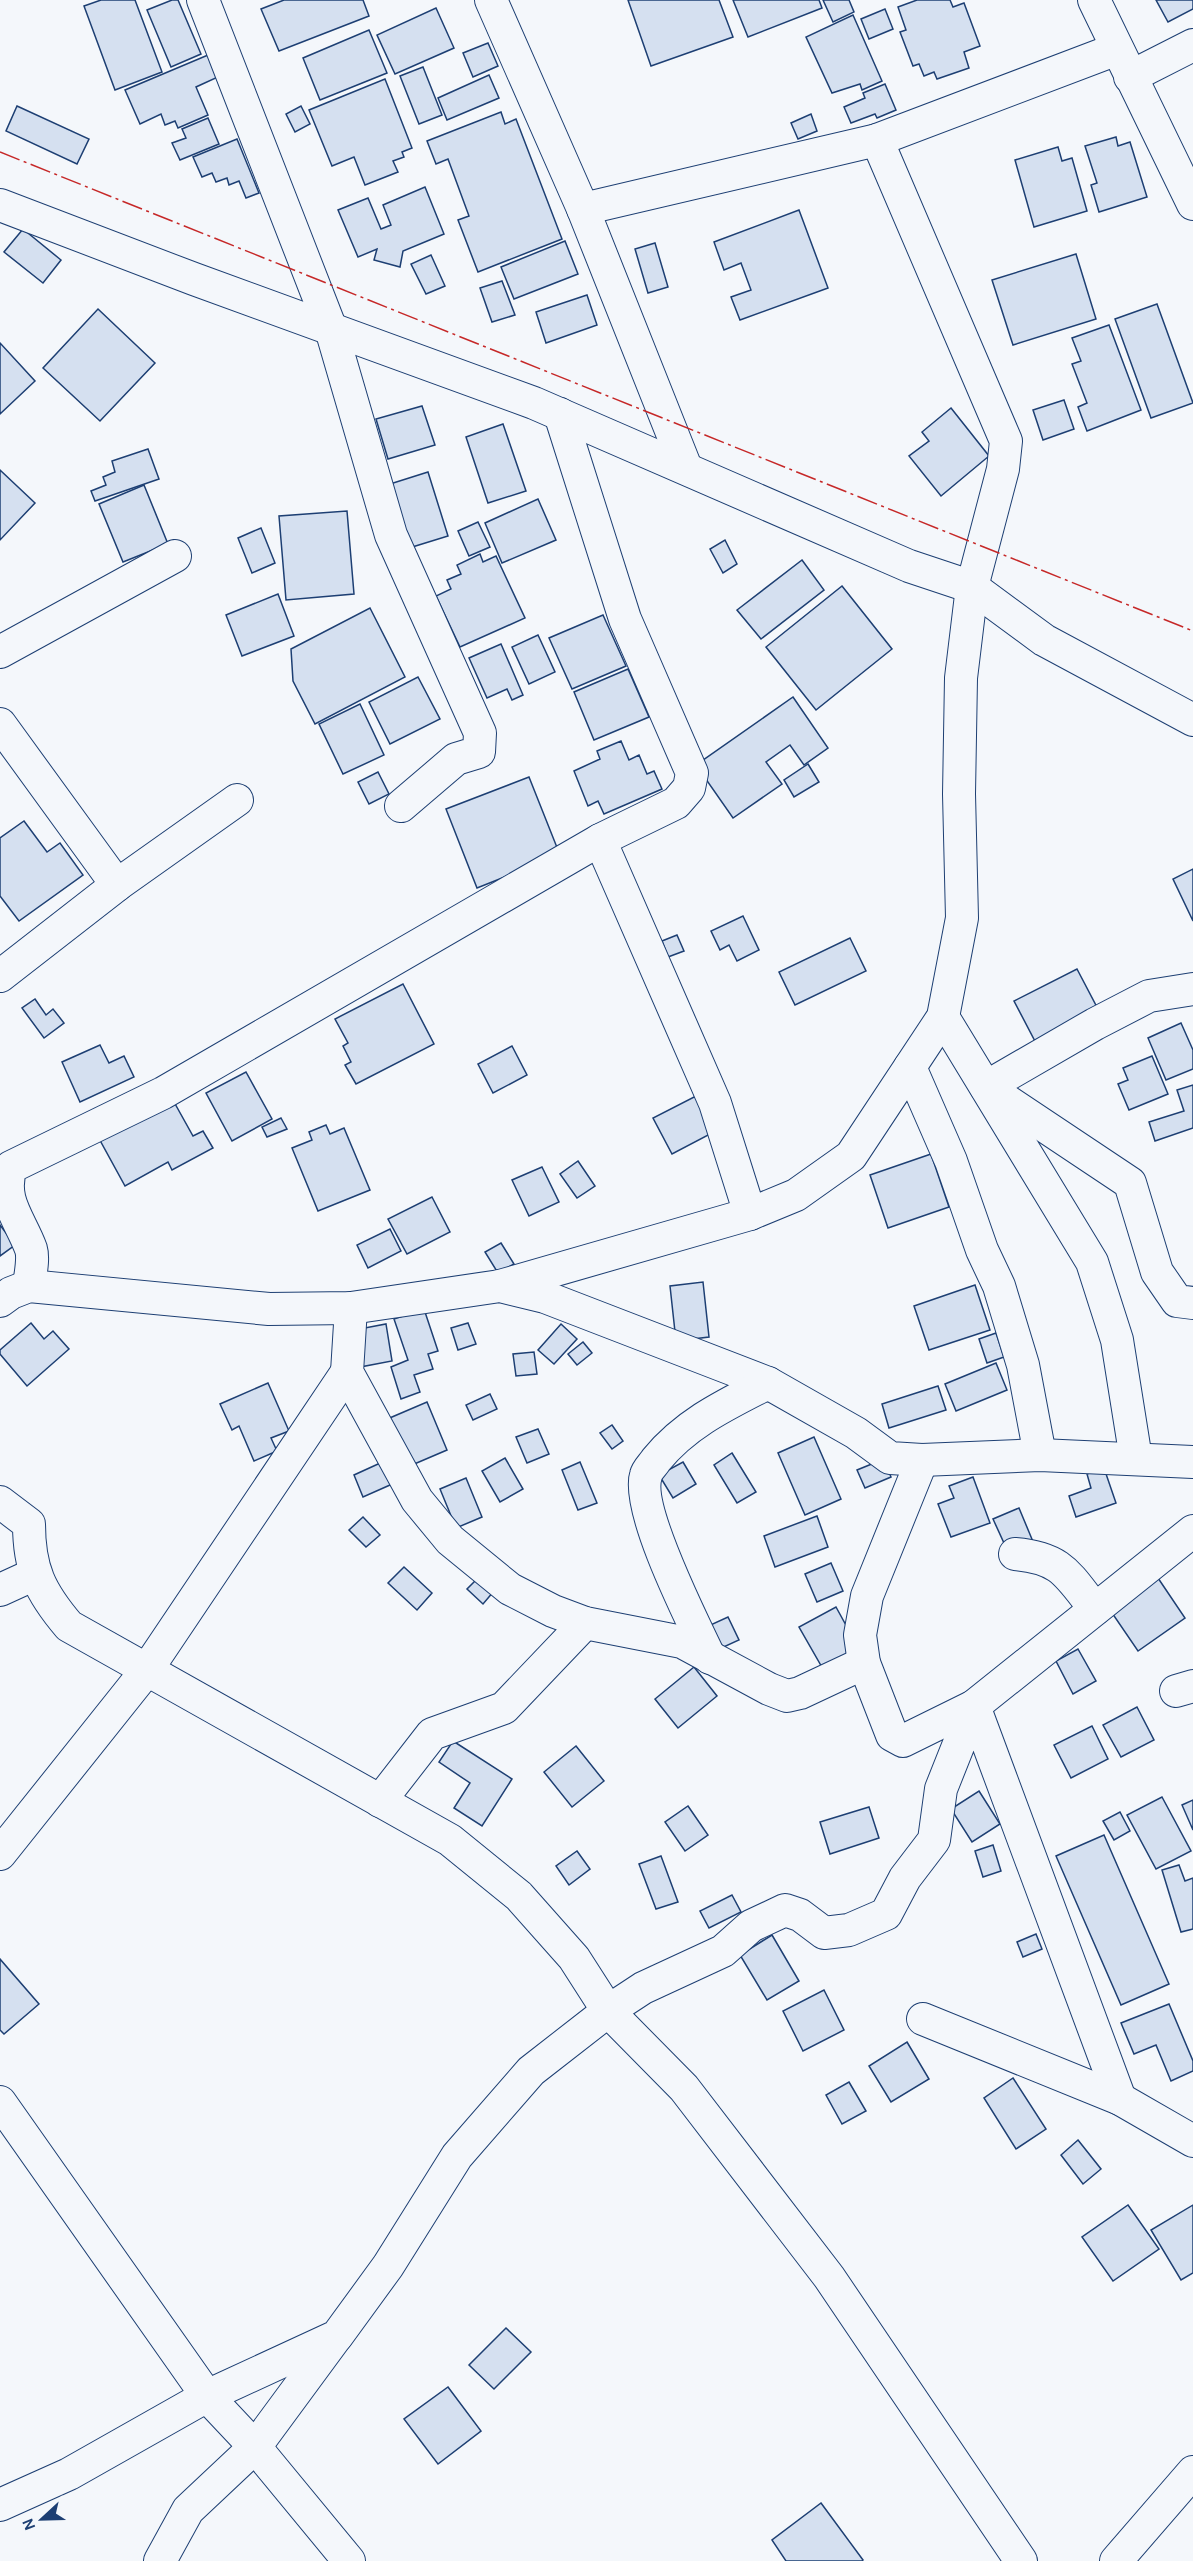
<svg xmlns="http://www.w3.org/2000/svg" width="1193" height="2561" viewBox="0 0 1193 2561" font-family="Karla,sans-serif">
  <style>
    .building { fill: #d5e0f0; stroke: #1d3f73; stroke-width: 1.5 }
    .lines { fill: none; stroke-linecap: round; stroke-linejoin: round }
    .street-casing { stroke: #1d3f73; stroke-width: 34 }
    .street { stroke: #f4f7fb; stroke-width: 32 }
    .power { stroke: #c62828; stroke-width: 1.5; stroke-dasharray: 21 4.5 3 4.5; stroke-linecap: butt }
  </style>
  <rect width="100%" height="100%" fill="#f4f7fb"/>
  <!-- building -->
  <g class="building">
    <path d="M101,0H135L162,72L115,90L84,6Z"/>
    <path d="M172,0H178L201,54L171,67L147,10Z"/>
    <path d="M284,0H363L369,16L279,51L261,9Z"/>
    <path d="M628,0H719L733,37L651,66Z"/>
    <path d="M733,0H819L822,8L748,37Z"/>
    <path d="M823,0H849L854,12L833,22Z"/>
    <path d="M917,0H950L953,7L964,3L980,46L964,52L969,68L937,79L934,72L924,76L919,64L913,66L900,32L906,30L898,7Z"/>
    <path d="M1156,0H1193V9L1168,22Z"/>
    <path d="M436,8L454,48L395,74L377,35Z"/>
    <path d="M885,9L893,29L869,39L861,19Z"/>
    <path d="M853,15L882,81L862,90L860,84L832,93L806,37Z"/>
    <path d="M369,30L387,73L320,100L303,58Z"/>
    <path d="M488,43L498,66L473,77L463,53Z"/>
    <path d="M208,55L218,77L196,87L208,115L178,128L175,121L165,125L161,114L140,124L125,90Z"/>
    <path d="M423,67L442,115L419,124L400,76Z"/>
    <path d="M489,75L499,98L447,120L438,98Z"/>
    <path d="M385,79L412,148L402,152L404,157L393,161L398,172L365,185L354,157L332,166L309,110Z"/>
    <path d="M885,84L896,110L877,118L875,114L851,123L844,107L865,98L863,93Z"/>
    <path d="M17,106L89,139L77,164L6,131Z"/>
    <path d="M301,106L310,124L295,132L286,114Z"/>
    <path d="M501,112L505,124L516,119L562,239L478,272L458,220L469,216L448,159L436,164L427,141Z"/>
    <path d="M811,114L817,131L798,139L791,123Z"/>
    <path d="M208,118L219,144L180,160L172,143L186,138L182,129Z"/>
    <path d="M1116,137L1118,146L1130,142L1147,197L1099,212L1091,185L1097,183L1085,146Z"/>
    <path d="M237,139L259,193L246,198L239,181L229,185L227,178L216,182L212,173L202,177L193,157Z"/>
    <path d="M1058,147L1062,161L1072,158L1087,211L1034,227L1015,160Z"/>
    <path d="M425,187L444,234L403,251L400,267L374,260L377,249L358,257L338,210L368,198L381,229L391,225L383,205Z"/>
    <path d="M799,210L828,288L740,320L731,297L751,290L741,263L724,270L714,242Z"/>
    <path d="M23,229L61,260L43,283L4,252Z"/>
    <path d="M565,241L578,274L514,299L501,267Z"/>
    <path d="M655,243L668,287L648,293L635,249Z"/>
    <path d="M1076,254L1096,319L1013,345L992,280Z"/>
    <path d="M431,255L445,286L426,294L411,264Z"/>
    <path d="M502,281L515,315L492,322L480,288Z"/>
    <path d="M587,295L597,325L546,343L536,312Z"/>
    <path d="M1157,304L1193,403L1151,418L1115,319Z"/>
    <path d="M98,309L155,363L100,421L43,368Z"/>
    <path d="M1109,325L1141,410L1087,431L1078,407L1087,403L1072,364L1081,361L1072,338Z"/>
    <path d="M0,343L35,381L0,414Z"/>
    <path d="M1064,400L1074,429L1043,440L1033,410Z"/>
    <path d="M422,406L435,445L388,459L376,419Z"/>
    <path d="M951,408L989,456L941,496L909,456L929,441L922,432Z"/>
    <path d="M503,424L526,491L488,503L466,437Z"/>
    <path d="M148,449L159,479L95,501L91,491L106,485L103,477L115,472L112,461Z"/>
    <path d="M0,470L35,503L0,540Z"/>
    <path d="M428,472L448,536L409,548L390,484Z"/>
    <path d="M144,485L168,544L123,562L99,504Z"/>
    <path d="M538,499L556,540L502,563L485,523Z"/>
    <path d="M347,511L354,594L286,600L279,516Z"/>
    <path d="M478,522L490,547L469,556L458,531Z"/>
    <path d="M261,528L275,563L252,573L238,538Z"/>
    <path d="M725,540L737,564L723,573L710,549Z"/>
    <path d="M480,554L483,562L496,556L525,618L460,647L436,596L451,589L447,580L461,574L457,565Z"/>
    <path d="M802,560L824,590L761,639L737,610Z"/>
    <path d="M842,586L892,649L816,710L766,647Z"/>
    <path d="M278,594L294,636L242,656L226,615Z"/>
    <path d="M370,608L405,677L315,724L293,681L291,649Z"/>
    <path d="M603,615L626,666L572,689L549,638Z"/>
    <path d="M538,635L555,672L529,684L512,647Z"/>
    <path d="M501,644L523,695L512,700L507,689L487,698L469,658Z"/>
    <path d="M628,669L649,717L594,740L574,692Z"/>
    <path d="M418,677L440,719L390,744L369,702Z"/>
    <path d="M793,697L828,748L804,765L790,745L766,762L782,784L733,818L696,765Z"/>
    <path d="M360,704L384,755L343,774L319,724Z"/>
    <path d="M621,741L629,760L639,755L647,774L654,771L662,789L604,814L598,801L588,806L574,771L600,759L597,751Z"/>
    <path d="M808,764L819,782L794,797L784,780Z"/>
    <path d="M378,772L389,794L369,804L358,782Z"/>
    <path d="M529,777L560,855L477,888L446,809Z"/>
    <path d="M24,821L47,852L60,843L83,875L19,921L0,896V838Z"/>
    <path d="M1193,869V921L1173,879Z"/>
    <path d="M743,916L759,950L737,961L729,945L720,950L711,931Z"/>
    <path d="M677,935L684,951L668,957L662,941Z"/>
    <path d="M850,938L866,971L795,1005L779,972Z"/>
    <path d="M1077,969L1100,1013L1037,1045L1014,1001Z"/>
    <path d="M403,984L434,1044L356,1084L345,1065L351,1062L343,1046L348,1043L335,1019Z"/>
    <path d="M35,999L46,1015L53,1009L64,1023L44,1038L22,1008Z"/>
    <path d="M1181,1023L1193,1050V1069L1166,1080L1148,1038Z"/>
    <path d="M100,1045L109,1063L124,1056L134,1077L80,1102L62,1062Z"/>
    <path d="M512,1046L527,1075L493,1093L478,1064Z"/>
    <path d="M1152,1056L1168,1094L1129,1110L1118,1084L1128,1080L1123,1068Z"/>
    <path d="M246,1072L272,1119L232,1141L206,1093Z"/>
    <path d="M1193,1085V1128L1155,1141L1149,1122L1184,1111L1177,1090Z"/>
    <path d="M169,1093L193,1136L203,1131L213,1148L172,1170L168,1162L125,1186L96,1133Z"/>
    <path d="M696,1096L714,1132L672,1154L653,1118Z"/>
    <path d="M281,1118L287,1129L267,1137L262,1127Z"/>
    <path d="M326,1125L330,1134L344,1128L370,1190L318,1211L292,1148L312,1140L309,1132Z"/>
    <path d="M931,1154L949,1207L888,1228L870,1175Z"/>
    <path d="M578,1161L595,1186L577,1198L560,1174Z"/>
    <path d="M542,1167L559,1202L529,1216L512,1180Z"/>
    <path d="M432,1197L450,1232L407,1254L388,1219Z"/>
    <path d="M0,1225L15,1245L0,1256Z"/>
    <path d="M390,1229L401,1251L368,1268L357,1245Z"/>
    <path d="M501,1243L514,1264L498,1273L485,1252Z"/>
    <path d="M703,1282L709,1337L676,1341L670,1286Z"/>
    <path d="M975,1285L990,1330L929,1350L914,1306Z"/>
    <path d="M424,1309L438,1351L428,1354L433,1369L414,1375L420,1392L401,1399L391,1367L408,1360L394,1319Z"/>
    <path d="M31,1323L44,1339L53,1331L69,1349L27,1386L0,1354V1350Z"/>
    <path d="M468,1323L476,1344L458,1350L451,1328Z"/>
    <path d="M386,1324L392,1361L360,1367L354,1330Z"/>
    <path d="M561,1324L577,1339L554,1364L538,1350Z"/>
    <path d="M996,1333L1004,1357L987,1363L979,1339Z"/>
    <path d="M583,1342L592,1353L577,1365L568,1354Z"/>
    <path d="M534,1352L537,1374L516,1376L513,1354Z"/>
    <path d="M996,1363L1007,1390L956,1411L945,1384Z"/>
    <path d="M268,1383L289,1431L271,1438L277,1451L254,1461L239,1426L232,1430L220,1404Z"/>
    <path d="M938,1386L946,1410L889,1428L882,1404Z"/>
    <path d="M490,1394L497,1409L473,1420L466,1405Z"/>
    <path d="M427,1402L447,1450L405,1468L385,1420Z"/>
    <path d="M612,1425L623,1441L612,1449L600,1433Z"/>
    <path d="M538,1429L549,1454L527,1463L516,1437Z"/>
    <path d="M814,1437L841,1499L805,1515L778,1453Z"/>
    <path d="M732,1453L756,1492L737,1503L714,1465Z"/>
    <path d="M505,1458L523,1489L500,1502L482,1471Z"/>
    <path d="M389,1459L399,1481L363,1497L354,1475Z"/>
    <path d="M884,1459L891,1477L865,1488L857,1470Z"/>
    <path d="M580,1462L597,1503L578,1510L562,1470Z"/>
    <path d="M683,1462L696,1484L673,1498L659,1475Z"/>
    <path d="M1104,1468L1116,1503L1076,1517L1069,1496L1091,1488L1087,1474Z"/>
    <path d="M973,1477L990,1523L951,1537L938,1504L954,1498L949,1486Z"/>
    <path d="M466,1478L482,1517L456,1528L440,1489Z"/>
    <path d="M1019,1508L1034,1544L1009,1554L993,1519Z"/>
    <path d="M817,1516L828,1547L775,1567L764,1536Z"/>
    <path d="M363,1517L380,1535L366,1547L349,1530Z"/>
    <path d="M831,1563L843,1591L817,1602L805,1574Z"/>
    <path d="M404,1567L432,1593L417,1610L388,1583Z"/>
    <path d="M479,1577L494,1591L483,1604L467,1589Z"/>
    <path d="M1158,1578L1185,1618L1138,1651L1110,1610Z"/>
    <path d="M836,1607L859,1649L823,1669L799,1627Z"/>
    <path d="M728,1617L739,1640L717,1650L706,1627Z"/>
    <path d="M1078,1649L1096,1681L1073,1694L1056,1661Z"/>
    <path d="M694,1667L717,1696L678,1728L655,1699Z"/>
    <path d="M1137,1707L1154,1740L1121,1757L1103,1725Z"/>
    <path d="M1092,1726L1108,1759L1071,1778L1054,1745Z"/>
    <path d="M453,1741L512,1779L482,1826L454,1808L470,1783L439,1762Z"/>
    <path d="M576,1746L604,1781L572,1807L544,1772Z"/>
    <path d="M979,1791L1000,1824L972,1842L951,1809Z"/>
    <path d="M1162,1797L1191,1851L1156,1869L1127,1815Z"/>
    <path d="M1193,1800V1830L1182,1805Z"/>
    <path d="M688,1806L708,1835L685,1851L665,1822Z"/>
    <path d="M869,1807L879,1838L830,1854L820,1822Z"/>
    <path d="M1120,1812L1130,1831L1114,1840L1103,1821Z"/>
    <path d="M1104,1835L1169,1984L1121,2005L1056,1856Z"/>
    <path d="M993,1845L1001,1871L983,1877L975,1851Z"/>
    <path d="M577,1851L590,1869L569,1885L556,1866Z"/>
    <path d="M661,1856L678,1902L656,1909L639,1864Z"/>
    <path d="M1179,1865L1185,1881L1193,1878V1929L1181,1932L1162,1870Z"/>
    <path d="M732,1895L741,1912L709,1928L700,1911Z"/>
    <path d="M1036,1934L1042,1949L1023,1957L1017,1942Z"/>
    <path d="M772,1935L799,1981L767,2000L740,1955Z"/>
    <path d="M0,1959L39,2004L4,2034L0,2030Z"/>
    <path d="M824,1990L844,2030L803,2051L783,2011Z"/>
    <path d="M1169,2004L1193,2061V2071L1171,2081L1156,2045L1134,2054L1121,2023Z"/>
    <path d="M907,2042L929,2079L891,2102L869,2066Z"/>
    <path d="M1013,2078L1046,2129L1016,2149L984,2098Z"/>
    <path d="M849,2082L866,2111L842,2124L826,2095Z"/>
    <path d="M1078,2140L1101,2169L1083,2184L1061,2155Z"/>
    <path d="M1128,2205L1159,2249L1113,2281L1082,2237Z"/>
    <path d="M1193,2205V2273L1181,2280L1151,2230Z"/>
    <path d="M506,2328L531,2352L494,2389L469,2365Z"/>
    <path d="M448,2387L481,2431L438,2464L404,2419Z"/>
    <path d="M821,2503L863,2560L862,2561H786L772,2540Z"/>
  </g>
  <g class="lines">
    <!-- street casing -->
    <g class="street-casing">
      <g id="street">
        <path d="M203,0L331,329L391,535L480,733L479,752L456,759L401,806"/>
        <path d="M491,0L583,209L686,468"/>
        <path d="M1094,0L1193,204"/>
        <path d="M1130,77L1193,45"/>
        <path d="M0,205L194,279L534,403L909,566L972,587L1044,640L1193,720"/>
        <path d="M583,209L877,140L1117,49"/>
        <path d="M0,652L175,556"/>
        <path d="M0,724L117,885"/>
        <path d="M600,840L715,1103L750,1214"/>
        <path d="M0,976L117,885L237,800"/>
        <path d="M1193,989L1149,996L1095,1024L986,1087L1130,1183L1157,1272L1177,1301L1193,1303"/>
        <path d="M943,1017L1092,1262L1117,1340L1136,1459"/>
        <path d="M910,1067L951,1161L982,1250L999,1286L1023,1365L1040,1455"/>
        <path d="M29,1286C30,1276 34,1259 31,1249C20,1219 0,1200 11,1167L163,1093L600,840L676,803L689,788L692,773L625,619L560,414"/>
        <path d="M500,1286L750,1214L796,1195L851,1156L943,1017L962,918L959,794L961,678L972,587L1003,469L1006,441L877,140"/>
        <path d="M0,1301L11,1293L29,1286L269,1309L351,1308L500,1286L545,1297L768,1383L856,1433L890,1458L922,1460L1040,1455L1193,1462"/>
        <path d="M351,1308L347,1372L417,1500L450,1540L510,1589L553,1611L585,1623L682,1642L769,1689L787,1696L800,1693L864,1663"/>
        <path d="M922,1460L867,1596L860,1635L864,1663L892,1735L903,1741L974,1706L1193,1531"/>
        <path d="M0,1502L29,1524C29,1569 40,1592 69,1626L450,1840L519,1896L574,1958L608,2011L684,2088L829,2277L1021,2561"/>
        <path d="M1015,1554C1062,1558 1068,1575 1095,1609"/>
        <path d="M0,1590L35,1574"/>
        <path d="M710,1658C694,1624 635,1509 646,1475C647,1470 653,1465 656,1460C686,1423 727,1404 768,1383"/>
        <path d="M1176,1691L1193,1686"/>
        <path d="M380,1801L432,1734L504,1708L585,1623"/>
        <path d="M0,1854L146,1671L347,1372"/>
        <path d="M923,2019L1120,2099L1193,2141"/>
        <path d="M0,2102L207,2396L255,2447L349,2561"/>
        <path d="M0,2505L69,2474L207,2396L337,2336L388,2266L457,2156L531,2071L608,2011L643,1988L723,1951L751,1926L785,1910L800,1915L824,1933L849,1930L886,1914L905,1878L934,1840L941,1789L974,1706L1120,2099"/>
        <path d="M160,2561L188,2510L255,2447L336,2337"/>
        <path d="M1116,2561L1193,2472"/>
      </g>
    </g>
    <!-- street -->
    <use href="#street" class="street"/>
    <!-- power -->
    <path class="power" d="M0,152L1193,631"/>
  </g>
  <!-- north arrow -->
  <g transform="translate(42 2519) rotate(248)" stroke="#f4f7fb" stroke-width="4.5" paint-order="stroke">
  <path d="M0-4.5L10 22L0 15L-10 22Z" fill="#1d3f73"/>
  <text y="-9" font-size="16" font-weight="bold" text-anchor="middle" fill="#1d3f73">N</text>
  </g>
</svg>
